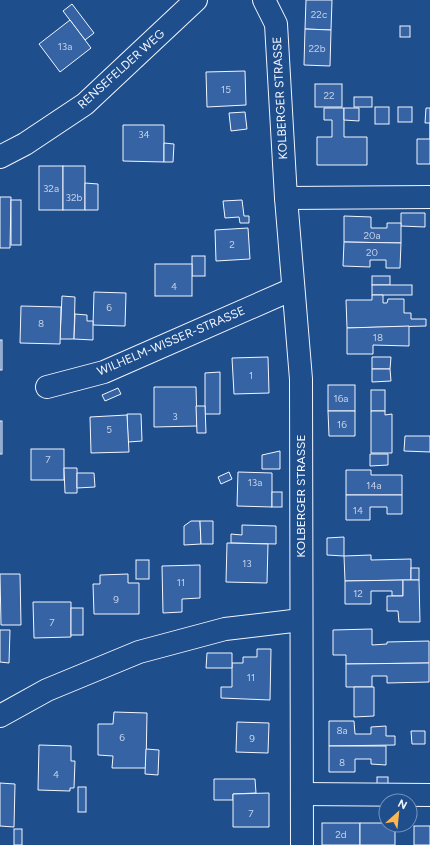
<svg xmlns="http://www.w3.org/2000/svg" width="430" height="845" viewBox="0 0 430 845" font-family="Figtree,sans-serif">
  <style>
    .building { fill: #3563a3; stroke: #f2f6ff }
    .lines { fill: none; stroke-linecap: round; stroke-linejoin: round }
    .minor-casing { stroke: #f2f6ff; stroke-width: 24 }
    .minor { stroke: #1f4e8c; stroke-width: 22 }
    .labels { text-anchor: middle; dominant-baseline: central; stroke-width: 3; stroke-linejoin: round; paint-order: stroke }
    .number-label { font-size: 10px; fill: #c3d1e8 }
    .street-label { font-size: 12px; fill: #f2f6ff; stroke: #1f4e8c }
  </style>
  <rect width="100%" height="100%" fill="#1f4e8c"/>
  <!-- building -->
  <g class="building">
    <path d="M306,0H332L331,30L305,29Z"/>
    <path d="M72,4L94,33L85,40L63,11Z"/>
    <path d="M70,20L91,48L60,72L39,44Z"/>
    <rect x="400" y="26" width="10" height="11"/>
    <path d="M305,29L331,30L330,66L304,65Z"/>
    <path d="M245,71L246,105L207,107L206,72Z"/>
    <rect x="315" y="84" width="27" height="23"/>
    <rect x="354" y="97" width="18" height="10"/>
    <rect x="375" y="107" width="14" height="17"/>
    <rect x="398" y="107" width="14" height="15"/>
    <path d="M324,108H344V137H367V165H317V137H332V120H324Z"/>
    <path d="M344,108H359V121L344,120Z"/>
    <path d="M426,108H430V164H417V139H430V123H425Z"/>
    <path d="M245,112L247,129L231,131L229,113Z"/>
    <path d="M123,125H164V162L123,161Z"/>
    <path d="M164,143L174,144L173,162H164Z"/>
    <rect x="39" y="166" width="24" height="44"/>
    <rect x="63" y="166" width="22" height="44"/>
    <path d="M85,183L98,184V210H85Z"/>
    <path d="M0,197H11L10,248H0Z"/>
    <rect x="11" y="200" width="10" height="45"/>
    <path d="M242,200L244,216H249V223H240L239,217L225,218L223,201Z"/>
    <path d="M401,213H425V227L401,226Z"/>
    <path d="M344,216L371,217V228H387V223H401V243L344,242Z"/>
    <path d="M248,228L250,259L216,261L215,230Z"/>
    <path d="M344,242L401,243L400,268H386V260H370V267L343,266Z"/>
    <rect x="192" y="256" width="13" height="20"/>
    <rect x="155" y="264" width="37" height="32"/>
    <rect x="372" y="276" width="18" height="9"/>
    <rect x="372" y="285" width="40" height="10"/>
    <path d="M94,292L126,293L125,326L93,325Z"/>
    <path d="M372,295H383V303H387L388,299H404V313H411V319H426V326L347,328L346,300H372Z"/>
    <path d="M62,296L75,297L74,339H60Z"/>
    <path d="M21,306L61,307L60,344L20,343Z"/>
    <path d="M75,314L87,315V321H93V340L74,339Z"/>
    <path d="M409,326V346L373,345V354H347V328Z"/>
    <rect x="0" y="340" width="2" height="30"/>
    <path d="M268,357L269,393L234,394L232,358Z"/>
    <path d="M372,357H391L390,369H372Z"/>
    <path d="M372,369H390L391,381L372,382Z"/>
    <path d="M220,372V414H205V373Z"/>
    <rect x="328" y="385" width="27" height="26"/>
    <path d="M154,387H196L197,426L154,427Z"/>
    <path d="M118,388L121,394L105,401L102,395Z"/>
    <rect x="371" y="390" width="14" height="21"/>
    <path d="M196,406H205L206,433H197Z"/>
    <path d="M328,411H355V436H329Z"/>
    <path d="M371,411H385V415L392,414V453H371Z"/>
    <path d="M127,414H141L142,441L128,442Z"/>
    <path d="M127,415L129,452L91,453L90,417Z"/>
    <rect x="0" y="421" width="2" height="33"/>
    <path d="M405,436H430V452L404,451Z"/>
    <rect x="31" y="449" width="33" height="31"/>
    <path d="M280,451V469H262V455Z"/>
    <path d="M370,454H388V465L370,466Z"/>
    <path d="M64,468H77V493H65Z"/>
    <path d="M346,470H371V475H402V495H346Z"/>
    <path d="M229,472L232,479L221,484L218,477Z"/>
    <path d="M238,472L272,473V507L237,506Z"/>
    <path d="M77,473H94L95,487L77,488Z"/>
    <rect x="272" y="492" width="10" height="15"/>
    <path d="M346,495H402V514H387V507H370V520H346Z"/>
    <path d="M191,521H200L201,544L184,545V526Z"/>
    <path d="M200,521H213V544H201Z"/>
    <path d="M242,525L276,526V544L231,543V534L242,535Z"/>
    <path d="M344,537V556L327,555V538Z"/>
    <path d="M227,543L268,544L267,583L226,582Z"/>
    <path d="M371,555V560L411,559V580L345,581L344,556Z"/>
    <rect x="136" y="560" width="13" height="19"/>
    <path d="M200,565V598L182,599V612L163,613L162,566Z"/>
    <rect x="411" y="568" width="8" height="12"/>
    <path d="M0,574H20L21,625H1Z"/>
    <path d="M128,574V583H139V614H94L93,584H100V575Z"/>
    <path d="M403,580V596H392V591H371V604H345V581Z"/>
    <path d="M403,580H419L420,622H399L398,611H387V596H403Z"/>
    <path d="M33,602H71V637L34,638Z"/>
    <rect x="71" y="608" width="12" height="27"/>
    <path d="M372,629V645L387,644V642L429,641V663L346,664V655H333V630Z"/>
    <path d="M0,630H10L9,663L0,662Z"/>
    <path d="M257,649H271L270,700L221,698V687H232V663H243V657H257Z"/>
    <path d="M207,653H232V668H206Z"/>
    <path d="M429,663V682L387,683V676H372V687H346V664Z"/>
    <path d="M354,687H374V716L354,717Z"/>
    <path d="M114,712L147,713L146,768H112L113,756L98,755V724H113Z"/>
    <path d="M329,721H354L355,734H371V727L386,726V736H395V745L329,746Z"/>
    <path d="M237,722L269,723L268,753L236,752Z"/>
    <path d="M411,731H425V744H412Z"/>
    <path d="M39,745L71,746V761H75L74,788H70V791L38,790Z"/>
    <path d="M329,746H386V765L371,764V759H355V772H329Z"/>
    <path d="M146,749L159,750L158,775L145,774Z"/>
    <rect x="377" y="777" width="11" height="9"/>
    <path d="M214,779H255L256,793L233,794V800H214Z"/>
    <path d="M0,783L15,784L14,827L0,826Z"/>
    <rect x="78" y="787" width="8" height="25"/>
    <path d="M269,793V827H233V794Z"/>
    <rect x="322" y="823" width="38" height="22"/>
    <path d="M360,823H386V825H395V845H360Z"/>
    <rect x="414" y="826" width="16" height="19"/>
    <rect x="14" y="829" width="8" height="16"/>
  </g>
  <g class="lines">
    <!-- minor casing -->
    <g class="minor-casing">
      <g id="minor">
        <path d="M264,0L276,24L286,198L301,379L302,845"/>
        <path d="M0,157L25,144L85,104L196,0"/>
        <path d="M286,198L430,197"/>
        <path d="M47,387L104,372L293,289"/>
        <path d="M0,716L47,690L139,652L225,629L301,620"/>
        <path d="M302,794L430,795"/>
      </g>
    </g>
    <!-- minor -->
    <use href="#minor" class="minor"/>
  </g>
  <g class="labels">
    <!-- number labels -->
    <g class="number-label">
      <text x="319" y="14">22c</text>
      <text x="65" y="46">13a</text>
      <text x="317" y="48">22b</text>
      <text x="226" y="89">15</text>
      <text x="329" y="95">22</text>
      <text x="144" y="134">34</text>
      <text x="51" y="188">32a</text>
      <text x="74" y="197">32b</text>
      <text x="372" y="235">20a</text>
      <text x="232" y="244">2</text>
      <text x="372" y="252">20</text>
      <text x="174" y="286">4</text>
      <text x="109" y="307">6</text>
      <text x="41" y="323">8</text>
      <text x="378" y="337">18</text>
      <text x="251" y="375">1</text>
      <text x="341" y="398">16a</text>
      <text x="175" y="416">3</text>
      <text x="342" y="424">16</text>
      <text x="109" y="429">5</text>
      <text x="48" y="459">7</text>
      <text x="255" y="482">13a</text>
      <text x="374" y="485">14a</text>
      <text x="358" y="510">14</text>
      <text x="247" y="563">13</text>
      <text x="181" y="582">11</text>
      <text x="358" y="593">12</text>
      <text x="116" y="599">9</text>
      <text x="52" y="622">7</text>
      <text x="251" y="677">11</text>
      <text x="342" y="730">8a</text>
      <text x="122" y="737">6</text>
      <text x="252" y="738">9</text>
      <text x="342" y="762">8</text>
      <text x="56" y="774">4</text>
      <text x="251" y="813">7</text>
      <text x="341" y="834">2d</text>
    </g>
    <!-- street labels -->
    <g class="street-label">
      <text transform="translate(121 69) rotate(-42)">RENSEFELDER WEG</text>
      <text transform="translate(280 98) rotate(-93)">KOLBERGER STRASSE</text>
      <text transform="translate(171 341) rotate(-23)">WILHELM-WISSER-STRASSE</text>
      <text transform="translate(301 496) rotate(-90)">KOLBERGER STRASSE</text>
    </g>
  </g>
  <!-- north arrow -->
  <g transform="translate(398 813) rotate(27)"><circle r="19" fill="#1f4e8c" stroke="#7391ba"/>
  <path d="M0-3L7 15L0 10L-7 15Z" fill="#ffb74d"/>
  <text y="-6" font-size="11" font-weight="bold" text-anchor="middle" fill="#f2f6ff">N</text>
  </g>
</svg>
